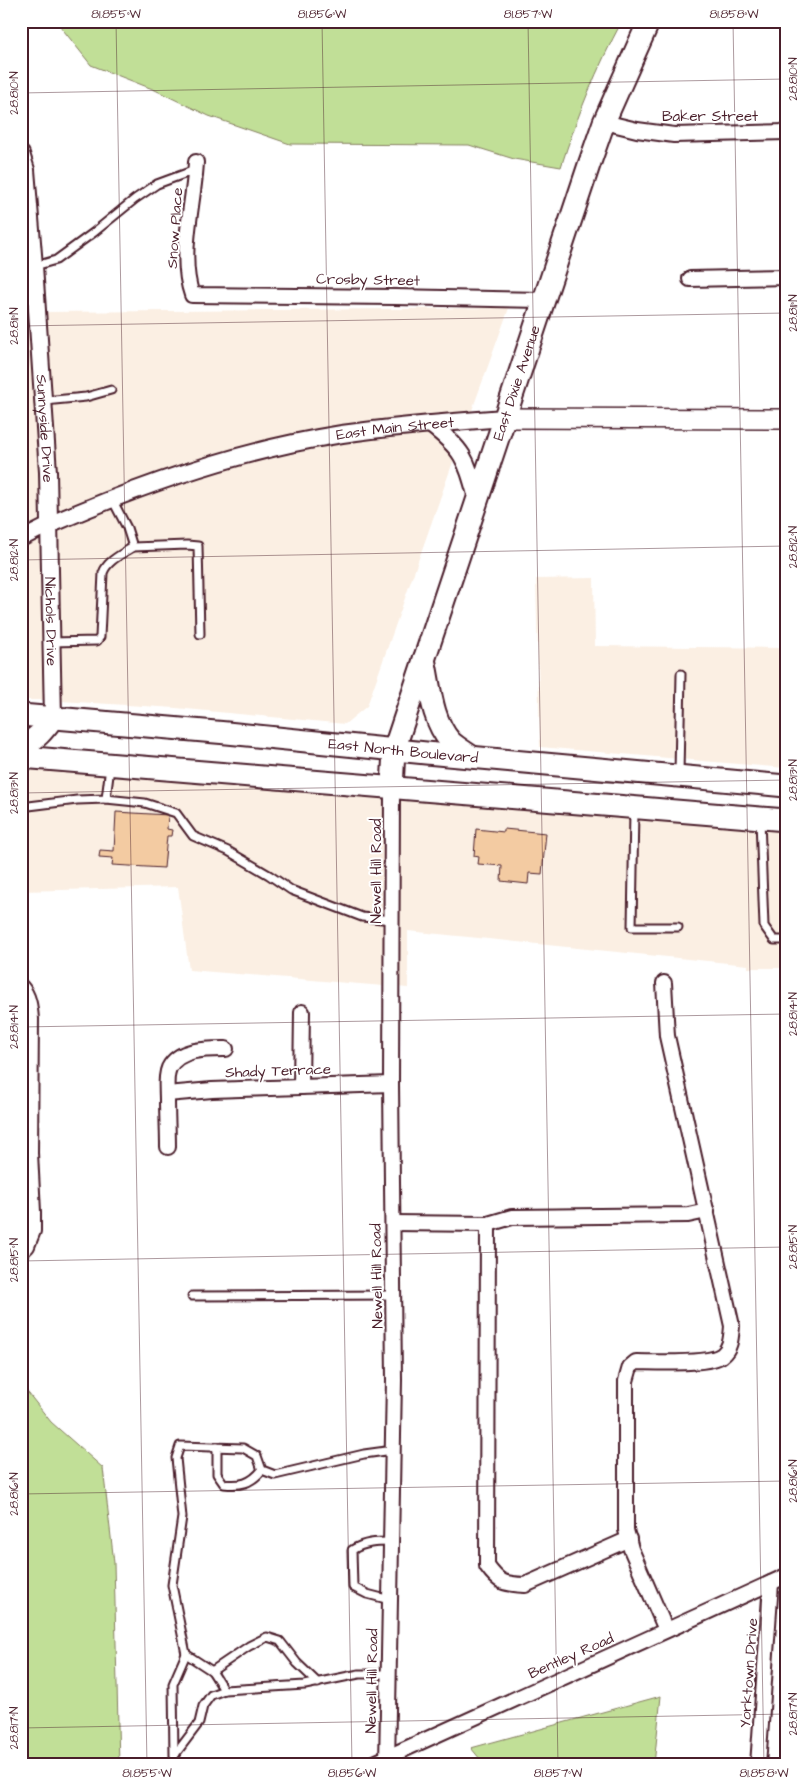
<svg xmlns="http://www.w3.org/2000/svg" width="807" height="1786" viewBox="0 0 807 1786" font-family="'Architects Daughter',sans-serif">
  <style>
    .built { fill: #fbefe3 }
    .green { fill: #c1df97; stroke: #867f61 }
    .building { fill: #f3cba2; stroke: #4a1f2b }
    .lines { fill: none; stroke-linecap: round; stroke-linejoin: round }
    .service-casing { stroke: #4a1f2b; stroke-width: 11 }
    .minor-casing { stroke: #4a1f2b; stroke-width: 18 }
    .tertiary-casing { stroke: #4a1f2b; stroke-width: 20 }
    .secondary-casing { stroke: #4a1f2b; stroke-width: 22 }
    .primary-casing { stroke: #4a1f2b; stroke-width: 25 }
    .service { stroke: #fff; stroke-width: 7 }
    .minor { stroke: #fff; stroke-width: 14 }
    .tertiary { stroke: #fff; stroke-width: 16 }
    .secondary { stroke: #fff; stroke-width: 19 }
    .primary { stroke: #fff; stroke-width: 21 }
    .ticks { fill: none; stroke: #4a1f2b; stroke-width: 1; stroke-opacity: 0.45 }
    .labels { text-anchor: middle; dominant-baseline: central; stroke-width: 4; stroke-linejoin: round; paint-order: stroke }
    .street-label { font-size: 15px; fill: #4a1f2b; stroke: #fff }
    .neatline { fill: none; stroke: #4a1f2b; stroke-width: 2 }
    .ticks-label { font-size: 12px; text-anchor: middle; fill: #4a1f2b }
  </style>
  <rect width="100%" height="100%" fill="#fff"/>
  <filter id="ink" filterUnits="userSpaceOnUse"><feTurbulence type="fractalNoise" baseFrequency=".02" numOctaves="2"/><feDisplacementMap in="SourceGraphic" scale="10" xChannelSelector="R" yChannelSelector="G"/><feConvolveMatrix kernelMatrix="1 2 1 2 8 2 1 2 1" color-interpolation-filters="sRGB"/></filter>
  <g filter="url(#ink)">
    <!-- built -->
    <g class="built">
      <path d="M21,215H23L41,472V520L39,521L41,527L45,700H21Z"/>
      <path d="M509,308L471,413L432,415L428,413L426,416L340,426L212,456L162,471L95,497L56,513L45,312Z"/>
      <path d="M429,432L455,456L367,706L345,724L176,708L60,701L56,531L99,512L166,487L245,464L342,443Z"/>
      <path d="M594,578L595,646L786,648V768L540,747L536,579Z"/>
      <path d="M21,767L786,828V968H748V965L408,931V988L189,970L178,887L21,891Z"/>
    </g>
    <!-- green -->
    <g class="green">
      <path d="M56,21H622C597,68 577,116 561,167L514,159L469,145L290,144L209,116L155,90L91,65Z"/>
      <path d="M21,1384L51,1422L103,1468L114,1563L119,1765H21Z"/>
      <path d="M661,1696L654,1765H485L471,1748Z"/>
    </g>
    <!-- building -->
    <g class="building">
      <path d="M116,812L168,815L167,829L172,830L171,836H167L164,868L112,865L113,858L99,857L100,850L114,851Z"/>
      <path d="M476,829L504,832V829L546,833L542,874L529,873L528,884L501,881L502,866L478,864L479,857L474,856Z"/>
    </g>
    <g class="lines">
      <!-- service casing -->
      <g class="service-casing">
        <g id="service">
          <path d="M35,266L56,260L93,233L135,199L157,184L195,170"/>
          <path d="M44,401L86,397L111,390"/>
          <path d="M133,547L187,545L198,546L200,634"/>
          <path d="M51,642L97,641L100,637L103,573C107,561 122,554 133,547L127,528L112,499"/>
          <path d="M679,773L681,674"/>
          <path d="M106,799L145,803L176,813L193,836L228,851L269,875L291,890L362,917L392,920"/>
          <path d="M21,807L77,800L106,799L110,767"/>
          <path d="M634,811L632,927H678"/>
          <path d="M760,820L764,926L774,940H786"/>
          <path d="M192,1296L393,1295"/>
          <path d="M217,1447V1474L224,1484C240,1486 251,1484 262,1470"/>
          <path d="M390,1600L367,1594L353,1587L352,1550C365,1542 376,1542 391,1542"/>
          <path d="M186,1654L212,1671L224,1690"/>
          <path d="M212,1671L249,1646L267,1637L280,1641L297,1663L318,1683"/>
          <path d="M388,1674H359L305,1685L224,1690L211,1695L203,1706L199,1723L174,1756L173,1684L186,1654L172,1585L182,1517L176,1458L180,1446L243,1448L257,1456L262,1470L275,1475L364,1454L393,1450"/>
        </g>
      </g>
      <!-- minor casing -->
      <g class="minor-casing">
        <g id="minor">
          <path d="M604,122L637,130L674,135L786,132"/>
          <path d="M196,162C194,204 178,255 192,295L395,297L543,300"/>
          <path d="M690,279L786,277"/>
          <path d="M21,539L49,525"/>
          <path d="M664,983L667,1036L732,1326C731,1337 731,1348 722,1355C710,1365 654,1362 636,1362L630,1367L626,1381V1530L631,1549L666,1630"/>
          <path d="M21,987C29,996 30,1007 31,1019L30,1153L33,1212V1231L27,1246L21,1252"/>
          <path d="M301,1087L302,1012"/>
          <path d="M167,1094L212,1090L391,1084"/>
          <path d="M168,1147C168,1131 167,1115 167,1099C167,1090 165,1077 169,1068C179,1048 208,1049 226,1049"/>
          <path d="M393,1223L488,1224L512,1217L688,1215L707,1211"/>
          <path d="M488,1224L487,1566C499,1583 504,1584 525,1585L629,1539"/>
          <path d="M370,1765L786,1576"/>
          <path d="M387,1765L394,1380L391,1084L392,788"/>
          <path d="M758,1765L771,1583"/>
        </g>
      </g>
      <!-- tertiary casing -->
      <g class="tertiary-casing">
        <g id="tertiary">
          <path id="s1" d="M21,154L26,170L34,266L48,472L53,718"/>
          <path d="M430,424C464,450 466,459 477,498"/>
          <path id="s2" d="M49,525C143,484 240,450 342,434C395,426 450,422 504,418"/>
        </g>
      </g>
      <!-- secondary casing -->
      <g class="secondary-casing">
        <path id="secondary" d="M504,418L786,419"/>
      </g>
      <!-- primary casing -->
      <g class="primary-casing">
        <g id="primary">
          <path d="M424,659C430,685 431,719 450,741C456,747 465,752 472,757"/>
          <path id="s3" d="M21,715L227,733L426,753L786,786"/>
          <path d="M21,747C36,740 44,730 53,718"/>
          <path d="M21,757L786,820"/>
          <path id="s4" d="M392,788L394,750L589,165L604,122L649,21"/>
        </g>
      </g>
      <!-- service -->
      <use href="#service" class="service"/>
      <!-- minor -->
      <use href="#minor" class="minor"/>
      <!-- tertiary -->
      <use href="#tertiary" class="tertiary"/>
      <!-- secondary -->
      <use href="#secondary" class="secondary"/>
      <!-- primary -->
      <use href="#primary" class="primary"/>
    </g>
  </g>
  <!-- ticks -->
  <path class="ticks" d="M116,21L147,1765M322,21L352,1765M528,21L558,1765M733,21L764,1765M21,93L786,79M21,326L786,313M21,560L786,546M21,793L786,780M21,1027L786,1014M21,1261L786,1247M21,1494L786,1481M21,1728L786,1714"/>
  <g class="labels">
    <!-- street labels -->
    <g class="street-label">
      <text x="710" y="116">Baker Street</text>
      <text transform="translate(175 228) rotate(-86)">Snow Place</text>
      <text transform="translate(368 280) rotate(1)">Crosby Street</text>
      <text stroke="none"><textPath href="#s4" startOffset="425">East Dixie Avenue</textPath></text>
      <text stroke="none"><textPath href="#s1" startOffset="276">Sunnyside Drive</textPath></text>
      <text stroke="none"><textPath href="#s2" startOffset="361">East Main Street</textPath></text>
      <text stroke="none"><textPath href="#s1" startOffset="469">Nichols Drive</textPath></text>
      <text stroke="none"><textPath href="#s3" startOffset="384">East North Boulevard</textPath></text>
      <text transform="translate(376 871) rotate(-90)">Newell Hill Road</text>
      <text transform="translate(278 1071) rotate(-2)">Shady Terrace</text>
      <text transform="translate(377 1276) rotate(-91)">Newell Hill Road</text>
      <text transform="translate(571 1656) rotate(-24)">Bentley Road</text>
      <text transform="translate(749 1673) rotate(-86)">Yorktown Drive</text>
      <text transform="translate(372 1681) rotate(-89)">Newell Hill Road</text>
    </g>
  </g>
  <!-- margin -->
  <rect width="807" height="1786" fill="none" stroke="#fff" stroke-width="55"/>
  <rect x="28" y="28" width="752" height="1730" class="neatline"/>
  <g class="ticks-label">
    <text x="116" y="18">81.855°W</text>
    <text x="322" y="18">81.856°W</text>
    <text x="528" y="18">81.857°W</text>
    <text x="734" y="18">81.858°W</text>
    <text transform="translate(793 79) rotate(-90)" y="4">28.810°N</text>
    <text transform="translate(14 93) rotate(-90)" y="4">28.810°N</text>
    <text transform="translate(793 313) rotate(-90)" y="4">28.811°N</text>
    <text transform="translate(14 326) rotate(-90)" y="4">28.811°N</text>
    <text transform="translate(793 547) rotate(-90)" y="4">28.812°N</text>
    <text transform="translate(14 560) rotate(-90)" y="4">28.812°N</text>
    <text transform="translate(793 780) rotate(-90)" y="4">28.813°N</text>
    <text transform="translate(14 793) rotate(-90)" y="4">28.813°N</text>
    <text transform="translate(793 1014) rotate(-90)" y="4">28.814°N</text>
    <text transform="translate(14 1027) rotate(-90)" y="4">28.814°N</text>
    <text transform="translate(793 1247) rotate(-90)" y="4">28.815°N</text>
    <text transform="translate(14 1260) rotate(-90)" y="4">28.815°N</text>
    <text transform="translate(793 1481) rotate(-90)" y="4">28.816°N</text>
    <text transform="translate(14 1494) rotate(-90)" y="4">28.816°N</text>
    <text transform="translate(793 1714) rotate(-90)" y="4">28.817°N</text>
    <text transform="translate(14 1728) rotate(-90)" y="4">28.817°N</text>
    <text x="147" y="1777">81.855°W</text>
    <text x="352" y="1777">81.856°W</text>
    <text x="558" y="1777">81.857°W</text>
    <text x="764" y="1777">81.858°W</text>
  </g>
</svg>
